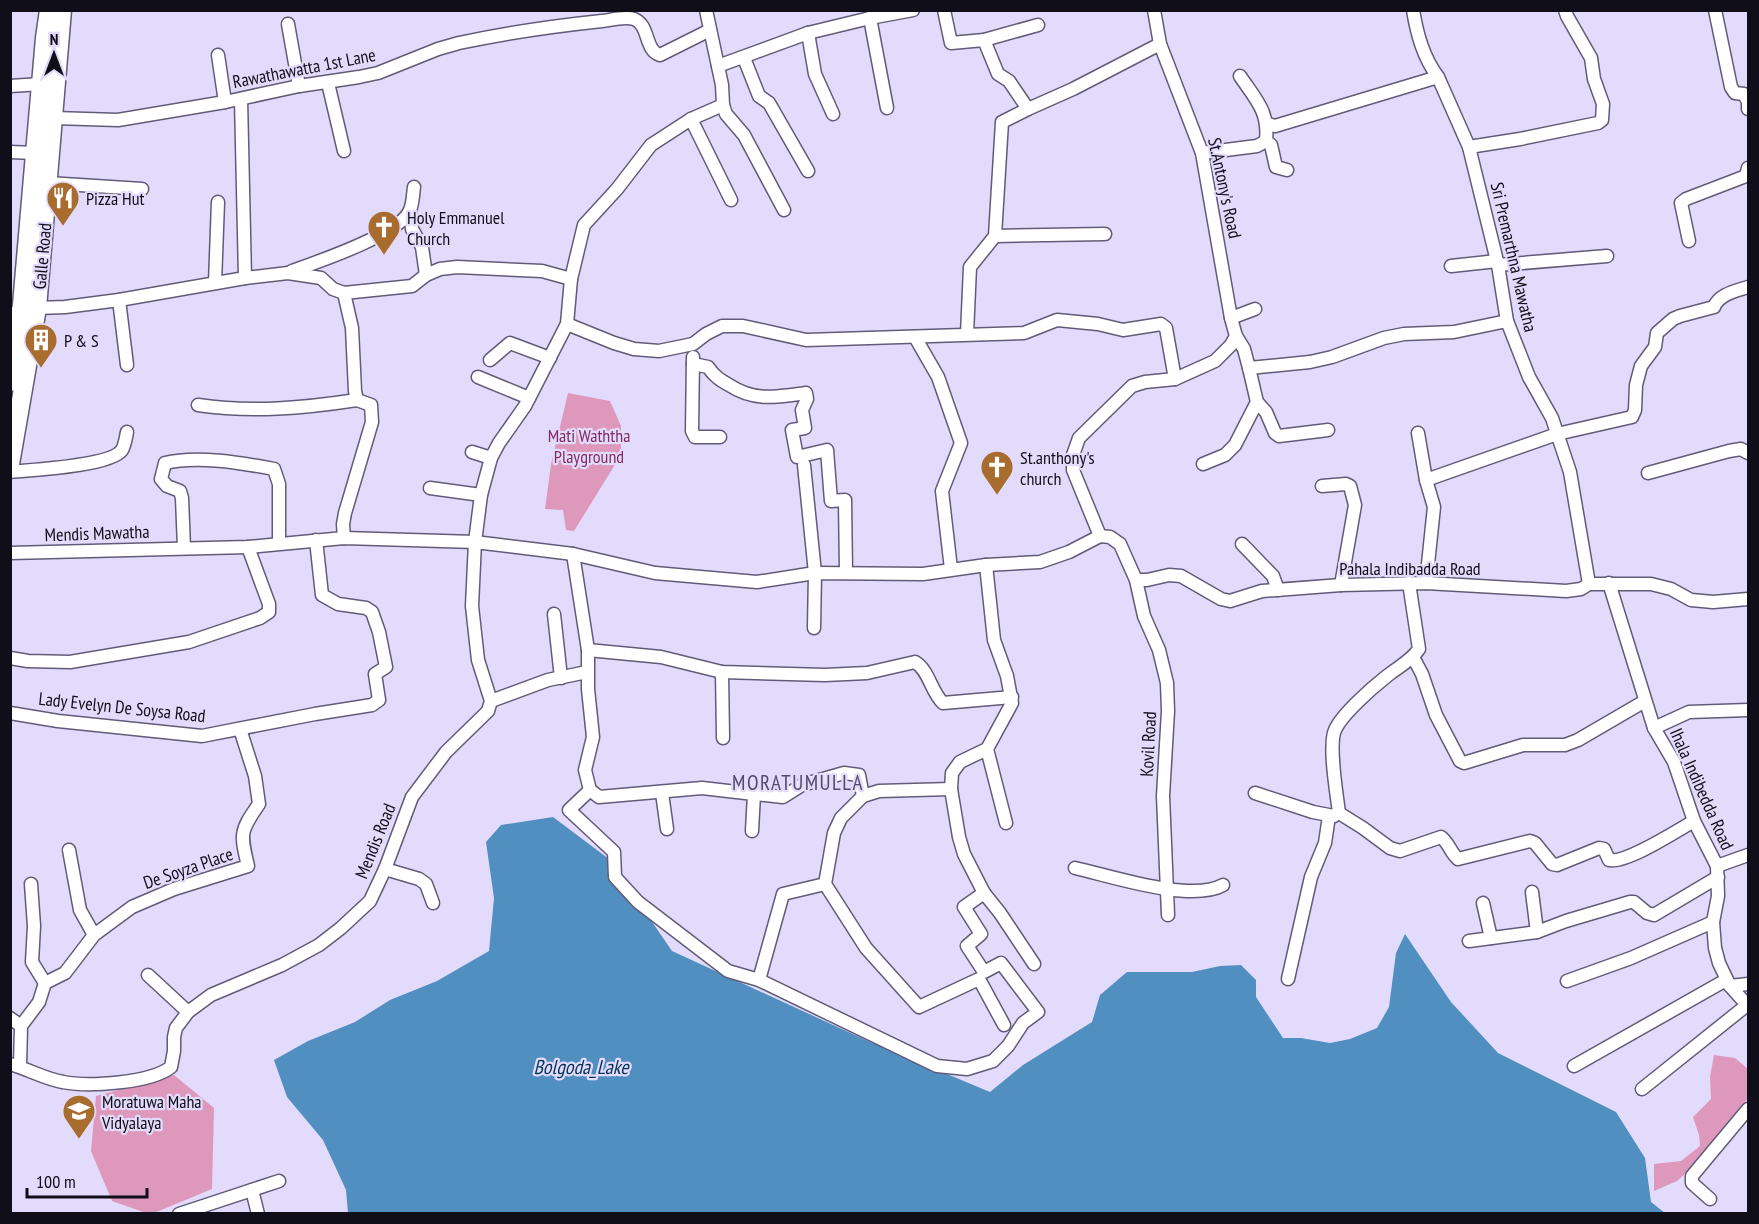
<svg xmlns="http://www.w3.org/2000/svg" width="1759" height="1224" viewBox="0 0 1759 1224" font-family="'PT Sans Narrow',sans-serif">
  <style>
    .green { fill: #de98bc }
    .water { fill: #528fc1 }
    .lines { fill: none; stroke-linecap: round; stroke-linejoin: round }
    .minor-casing { stroke: #625b77; stroke-width: 15 }
    .highway-casing { stroke: #625b77; stroke-width: 21 }
    .minor { stroke: #fff; stroke-width: 12 }
    .highway { stroke: #fff; stroke-width: 18 }
    .labels { text-anchor: middle; dominant-baseline: central; stroke-width: 4.5; stroke-linejoin: round; paint-order: stroke }
    .street-label { font-size: 18px; fill: #100e18; stroke: #e3dbfc }
    .poi-label { font-size: 18px; fill: #100e18; stroke: #e3dbfc; text-anchor: start }
    .park-label { font-size: 18px; fill: #802c5e; stroke: #e3dbfc }
    .water-label { font-size: 20px; font-style: italic; fill: #033557; stroke: #e3dbfc }
    .quarter-label { font-size: 21px; letter-spacing: 1.5px; fill: #524b67; stroke: #e3dbfc }
  </style>
  <rect width="100%" height="100%" fill="#e3dbfc"/>
  <!-- green -->
  <g class="green">
    <path d="M568,393L610,401L621,426V455L574,531L566,530L563,510L545,509L551,464Z"/>
    <path d="M1714,1055L1735,1058L1748,1069V1098L1700,1161L1677,1181L1654,1191V1164L1681,1161L1700,1146L1699,1135L1693,1117L1711,1099L1710,1077Z"/>
    <path d="M174,1075L214,1108L212,1189L154,1213H146L112,1201L91,1151L96,1096Z"/>
  </g>
  <!-- water -->
  <path class="water" d="M553,817L609,859L672,951L868,1041L990,1092L1023,1065L1092,1022L1100,995L1127,972H1192L1220,966L1241,965L1256,980V997L1283,1038H1301L1330,1043L1350,1039L1377,1028L1389,1007L1396,953L1405,934L1451,1002L1498,1053L1616,1112L1645,1158L1651,1202L1665,1213H348L346,1190L323,1140L287,1097L274,1060L308,1041L355,1022L390,1000L437,981L489,951L494,898L486,842L501,825Z"/>
  <g class="lines">
    <!-- minor casing -->
    <g class="minor-casing">
      <g id="minor">
        <path d="M706,10L722,85L723,105L726,114L744,135L784,210"/>
        <path d="M944,10L951,43L984,40L1038,25"/>
        <path d="M1154,10L1160,44L1202,153L1231,318L1255,309"/>
        <path d="M1413,10C1417,34 1423,57 1438,77L1469,147L1498,265L1507,321L1529,377L1552,418L1570,472L1589,584"/>
        <path d="M1715,10L1731,87L1735,93L1744,94L1748,102V109"/>
        <path d="M870,18L887,108"/>
        <path d="M288,24L299,86"/>
        <path d="M808,33L815,74L833,114"/>
        <path d="M218,55L225,102"/>
        <path d="M744,58L759,96L769,103L808,171"/>
        <path d="M718,66L808,33L870,18L913,10"/>
        <path d="M1240,76C1256,100 1269,111 1266,141L1271,145L1276,167L1287,170"/>
        <path d="M328,83L344,151"/>
        <path d="M10,86L41,84"/>
        <path d="M241,99L245,278"/>
        <path d="M1028,109L1073,89L1160,44"/>
        <path d="M54,118L118,120L225,102L299,86L359,77L378,73L438,49L459,43C506,33 554,26 602,21C611,20 625,16 634,19C650,25 644,50 660,55L710,30"/>
        <path d="M691,119L723,105"/>
        <path d="M1268,124L1275,126L1438,77"/>
        <path d="M1469,147L1520,139L1598,123L1602,120L1603,104L1594,79L1591,58L1567,16L1565,10"/>
        <path d="M10,152L35,153"/>
        <path d="M1202,153L1257,146L1266,141"/>
        <path d="M48,183L142,189"/>
        <path d="M410,211L412,229L422,247L426,275"/>
        <path d="M995,236L1105,234"/>
        <path d="M1689,241L1681,203L1686,199L1746,176L1748,168"/>
        <path d="M1498,265L1607,256"/>
        <path d="M1451,266L1497,261"/>
        <path d="M292,271C317,262 401,234 410,210C413,203 413,194 414,187"/>
        <path d="M215,283L218,202"/>
        <path d="M119,300L127,365"/>
        <path d="M10,314L37,308L65,307L119,300L245,278L288,273L321,278L333,289L344,293L412,286L426,275L440,269L457,267L542,271L571,279"/>
        <path d="M567,324L614,343L634,349L659,351L693,344L706,334L722,326H743L806,340L1024,333L1057,320L1098,324L1123,330L1161,324L1166,328L1175,379"/>
        <path d="M967,334L970,267L995,236L1002,122L1028,109L1009,81L998,74L984,40"/>
        <path d="M1236,336L1244,349L1249,368L1310,362L1332,357L1384,338L1404,334L1454,332L1507,321"/>
        <path d="M915,337L938,377L961,443L942,491L951,569"/>
        <path d="M693,357L692,431L695,437H720"/>
        <path d="M490,360L510,343L550,358"/>
        <path d="M693,364L708,367C714,376 720,380 729,385C755,402 777,397 806,393L807,399L802,410L805,428L792,430L797,457L827,450L831,501L845,500L846,572"/>
        <path d="M478,377L529,398"/>
        <path d="M1257,402L1266,412L1275,433L1279,436L1328,430"/>
        <path d="M198,405C252,413 304,408 357,400"/>
        <path d="M1418,433L1426,480L1434,507L1426,583"/>
        <path d="M472,452L491,458"/>
        <path d="M1203,464L1225,455L1235,445L1257,402L1249,368"/>
        <path d="M804,465L815,573L814,628"/>
        <path d="M10,472C31,470 111,466 122,450C125,445 126,437 127,432"/>
        <path d="M1648,473L1729,451L1741,449L1748,453"/>
        <path d="M1426,480L1557,434L1632,417L1635,410L1636,385L1641,366L1655,347L1657,333L1673,319L1680,316L1714,307C1719,294 1736,291 1748,287"/>
        <path d="M1322,486L1346,484L1350,486L1355,505L1341,585"/>
        <path d="M430,488L481,495"/>
        <path d="M1100,536L1110,537L1120,544L1136,580L1144,616L1159,650L1167,683L1168,711L1163,796L1168,915"/>
        <path d="M1100,536L1073,470V455L1079,438L1132,386L1145,382L1175,379L1215,361L1231,345L1236,336L1231,318"/>
        <path d="M344,538L343,524L345,513L372,422L371,405L357,400L355,391L352,328L344,293"/>
        <path d="M1242,544L1273,576L1278,590"/>
        <path d="M184,548L182,498L180,491L167,486L161,479L165,463C197,455 242,463 274,469L279,484V543"/>
        <path d="M10,553L248,547L344,538L475,542L573,554L655,573L757,582L815,573L923,574L986,565L1040,562L1069,552L1100,536"/>
        <path d="M573,554L588,650V689L593,737L585,770L590,790L599,797L702,788L754,794L752,831"/>
        <path d="M986,565L994,640L1007,676L1012,703L987,749L960,762L952,773L951,789L959,837L964,854L984,893L1000,913L1034,964"/>
        <path d="M1136,580H1147L1169,575L1181,576L1221,599L1230,601L1262,591L1341,585L1426,583L1566,591L1581,589L1589,584H1651L1671,589L1691,600L1713,602L1748,599"/>
        <path d="M1409,583L1419,649C1411,661 1398,667 1387,676C1373,687 1342,714 1335,730C1328,746 1337,795 1339,813L1363,828L1390,848L1400,851L1441,837C1449,843 1450,852 1458,859L1530,841L1535,843L1552,864L1557,865L1599,848L1604,849L1609,860C1626,864 1678,830 1694,821"/>
        <path d="M1609,583L1654,728L1674,762L1694,821L1717,866L1718,896L1713,922L1715,948L1719,963L1730,986L1748,1006"/>
        <path d="M554,614L561,678"/>
        <path d="M588,650L661,657L722,672L825,675L867,673L915,662C929,670 931,692 943,703L1012,697"/>
        <path d="M1413,657L1422,674L1436,715L1460,761L1464,763L1523,745H1565L1578,740L1645,701"/>
        <path d="M10,658L28,661L70,662L189,642L260,618L269,612V604L248,547"/>
        <path d="M722,672L723,738"/>
        <path d="M491,701L548,680L587,672"/>
        <path d="M10,713L58,721L202,736L315,714L372,705L379,700L375,674L386,667L379,632L372,612L366,608L338,604L322,595L316,540"/>
        <path d="M1654,728L1689,712L1748,710"/>
        <path d="M987,749L1006,823"/>
        <path d="M951,789L879,791L863,796L841,818L834,833L825,884L866,948L919,1007L979,979L1004,1025"/>
        <path d="M590,790L569,810L614,852L615,877L638,902L728,971L759,980L937,1066L967,1069L993,1061L1008,1046L1023,1023L1038,1012L1001,963L984,972L967,946L981,934L964,907L984,893"/>
        <path d="M662,793L667,829"/>
        <path d="M1255,793L1313,812L1334,816"/>
        <path d="M754,794L783,797L802,785L844,773L859,775L863,796"/>
        <path d="M69,850L80,910L94,935"/>
        <path d="M1717,866L1748,855"/>
        <path d="M1075,868C1111,876 1191,903 1223,885"/>
        <path d="M385,869L419,879L426,884L433,903"/>
        <path d="M31,884L34,926L32,962L45,983"/>
        <path d="M1532,892L1537,932"/>
        <path d="M1483,903L1491,938"/>
        <path d="M1469,941L1537,932L1566,921L1630,902H1634L1647,913L1654,915L1718,877"/>
        <path d="M148,975L188,1012"/>
        <path d="M1288,979L1311,877L1325,843L1329,816"/>
        <path d="M759,980L783,894L825,884"/>
        <path d="M1567,981L1631,958L1713,922"/>
        <path d="M1730,986L1748,984"/>
        <path d="M10,1018L21,1026"/>
        <path d="M10,1064C28,1069 45,1079 63,1082C89,1087 151,1083 171,1067L174,1051V1037L176,1028L188,1012L211,995L282,965L319,945L341,928L370,901L385,869L412,797L446,752L488,711L491,701L478,660L472,606L475,542L481,495L491,458L499,443L525,406L567,324L571,279L584,225L617,189L651,145L691,119L731,200"/>
        <path d="M20,1066L21,1026L39,1002L45,983L65,973L94,935L132,907L174,889L248,866C240,833 240,831 259,804L255,776L240,729"/>
        <path d="M1574,1066L1726,980"/>
        <path d="M1642,1089L1747,1005"/>
        <path d="M252,1190L258,1214"/>
        <path d="M1710,1199L1692,1183V1176L1748,1109"/>
        <path d="M179,1214L279,1181"/>
      </g>
    </g>
    <!-- highway casing -->
    <g class="highway-casing">
      <g id="highway">
        <path d="M10,382L22,305L45,38L49,10"/>
        <path d="M10,464L37,308L62,10"/>
      </g>
    </g>
    <!-- minor -->
    <use href="#minor" class="minor"/>
    <!-- highway -->
    <use href="#highway" class="highway"/>
  </g>
  <!-- icons -->
  <defs>
    <g id="restaurant-pin" transform="scale(1.725)"><path d="M0 17L-7.5 6A9.5 9.5 0 1 1 7.5 6Z" fill="#a86d2e" stroke="#e3dbfc"/><path d="M-5-6h1v4h1v-4h1v4h1v-4h1v5L-1.5 .5V6h-2V.5L-5-1ZM5-6V6H3V1.5H1.5Q1.5-4 5-6Z" fill="#fff"/></g>
    <g id="church-pin" transform="scale(1.725)"><path d="M0 17L-7.5 6A9.5 9.5 0 1 1 7.5 6Z" fill="#a86d2e" stroke="#e3dbfc"/><path d="M-1.2-6h2.4v3.5h3.3v2.4h-3.3V6h-2.4V-.1h-3.3v-2.4h3.3Z" fill="#fff"/></g>
    <g id="building-pin" transform="scale(1.725)"><path d="M0 17L-7.5 6A9.5 9.5 0 1 1 7.5 6Z" fill="#a86d2e" stroke="#e3dbfc"/><path d="M-4-6H4V6H1V3H-1V6H-4ZM-2.5-4.3h1.7v1.8h-1.7ZM.8-4.3h1.7v1.8H.8ZM-2.5-1h1.7V.8h-1.7ZM.8-1h1.7V.8H.8Z" fill="#fff"/></g>
    <g id="school-pin" transform="scale(1.725)"><path d="M0 17L-7.5 6A9.5 9.5 0 1 1 7.5 6Z" fill="#a86d2e" stroke="#e3dbfc"/><path d="M0-5L7-2L0 1L-7-2ZM-4 1L0 2.5L4 1V4Q0 6-4 4Z" fill="#fff"/></g>
  </defs>
  <g fill-rule="evenodd">
    <use href="#restaurant-pin" x="63" y="198"/>
    <use href="#church-pin" x="384" y="227"/>
    <use href="#building-pin" x="41" y="340"/>
    <use href="#church-pin" x="997" y="467"/>
    <use href="#school-pin" x="79" y="1111"/>
  </g>
  <g class="labels">
    <!-- street labels -->
    <g class="street-label">
      <text transform="translate(304 68) rotate(-11)">Rawathawatta 1st Lane</text>
      <text transform="translate(1225 188) rotate(78)">St.Antony's Road</text>
      <text transform="translate(42 256) rotate(-85)">Galle Road</text>
      <text transform="translate(1514 257) rotate(77)">Sri Premarthna Mawatha</text>
      <text transform="translate(97 533) rotate(-2)">Mendis Mawatha</text>
      <text x="1410" y="568">Pahala Indibadda Road</text>
      <text transform="translate(122 707) rotate(6)">Lady Evelyn De Soysa Road</text>
      <text transform="translate(1148 744) rotate(-87)">Kovil Road</text>
      <text transform="translate(1702 789) rotate(66)">Ihala Indibedda Road</text>
      <text transform="translate(375 841) rotate(-68)">Mendis Road</text>
      <text transform="translate(188 868) rotate(-19)">De Soyza Place</text>
    </g>
    <!-- poi labels -->
    <g class="poi-label">
      <text x="86" y="198">Pizza Hut</text>
      <text x="407" y="217">Holy Emmanuel<tspan x="407" dy="21">Church</tspan></text>
      <text x="64" y="340">P &amp; S</text>
      <text x="1020" y="457">St.anthony's<tspan x="1020" dy="21">church</tspan></text>
      <text x="102" y="1101">Moratuwa Maha<tspan x="102" dy="21">Vidyalaya</tspan></text>
    </g>
    <!-- park labels -->
    <g class="park-label">
      <text x="589" y="435">Mati Waththa<tspan x="589" dy="21">Playground</tspan></text>
    </g>
    <!-- water labels -->
    <g class="water-label">
      <text x="581" y="1067">Bolgoda_Lake</text>
    </g>
    <!-- quarter labels -->
    <g class="quarter-label">
      <text x="798" y="782">MORATUMULLA</text>
    </g>
  </g>
  <!-- border -->
  <rect width="1759" height="1224" fill="none" stroke="#100e18" stroke-width="24"/>
  <!-- north arrow -->
  <g transform="translate(54 54)" stroke="#e3dbfc" stroke-width="4.5" paint-order="stroke">
  <path d="M0-4.5L10 22L0 15L-10 22Z" fill="#100e18"/>
  <text y="-9" font-size="16" font-weight="bold" text-anchor="middle" fill="#100e18">N</text>
  </g>
  <!-- scale -->
  <path d="M27 1188v9h120v-9" fill="none" stroke="#100e18" stroke-width="3"/>
  <text x="36" y="1188" font-size="18" fill="#100e18" stroke="#e3dbfc" stroke-width="4.5" paint-order="stroke">100 m</text>
</svg>
